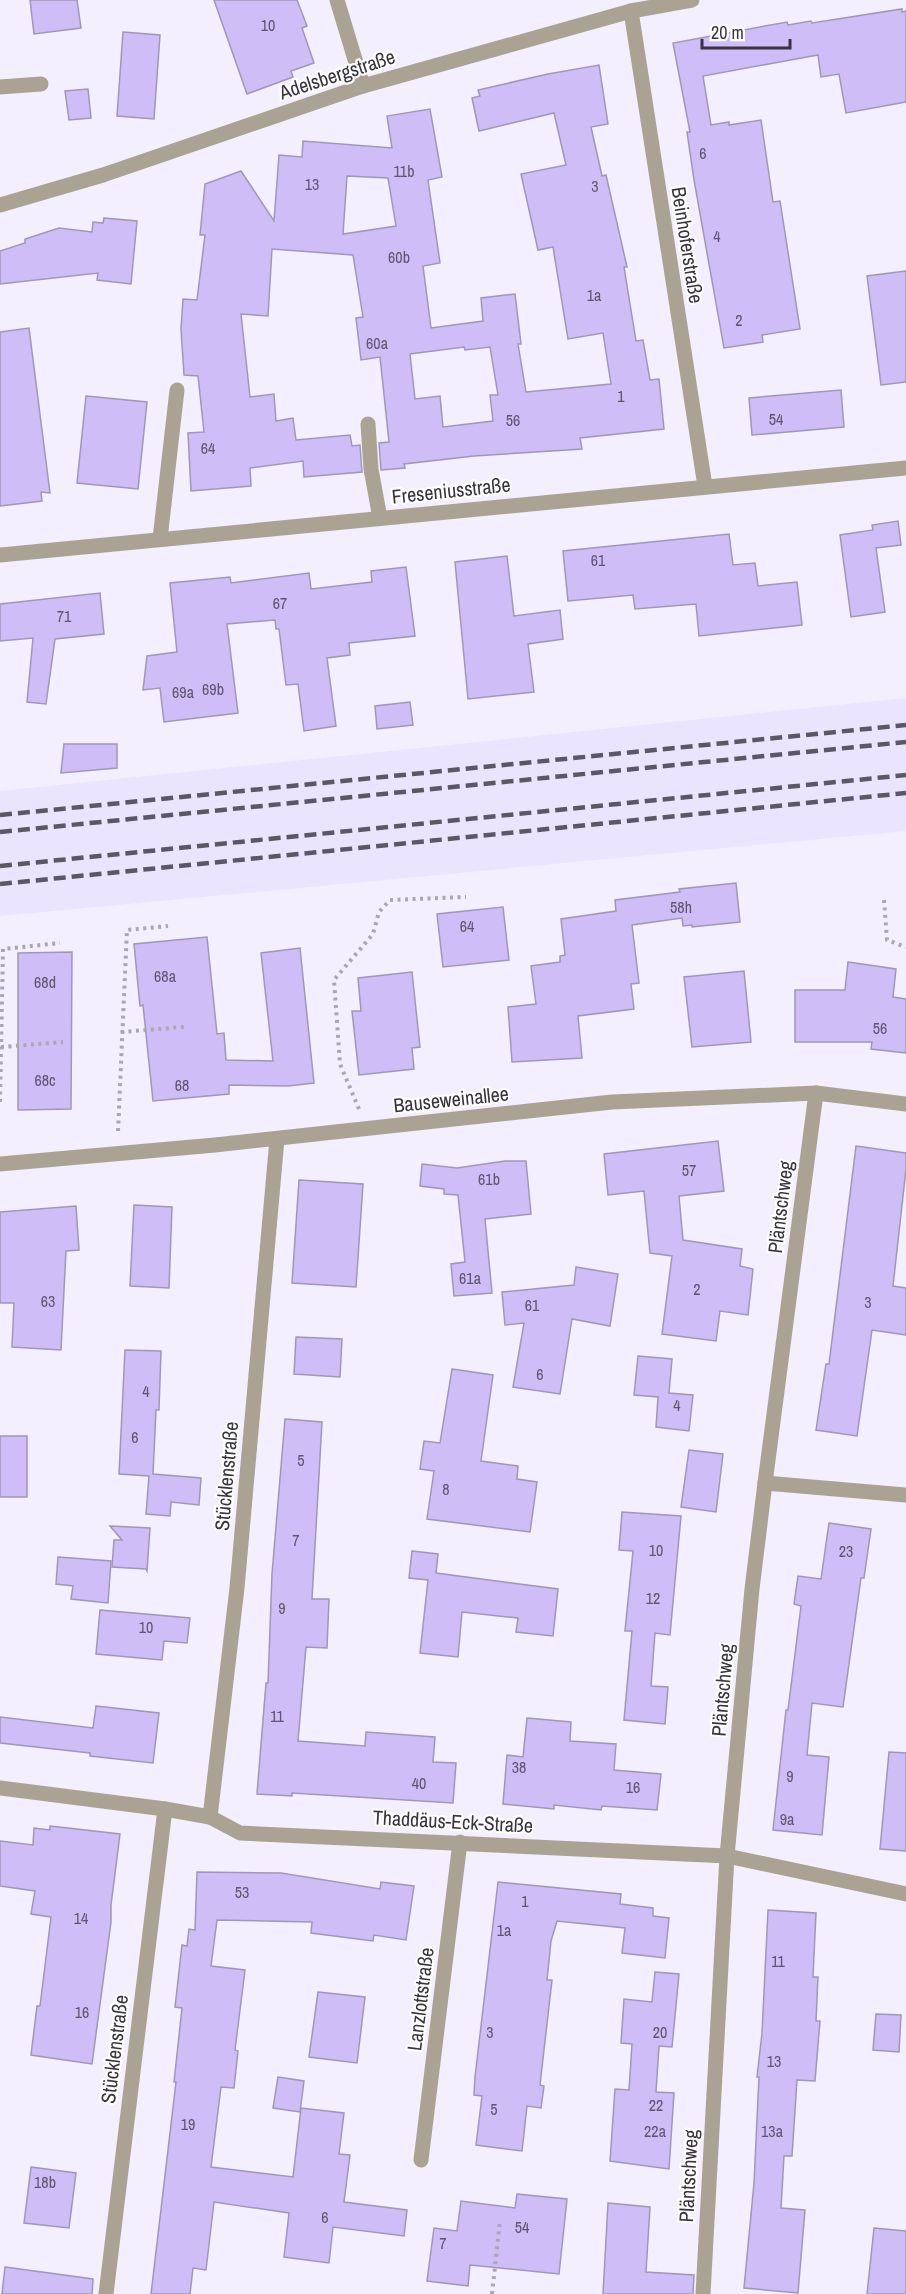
<svg xmlns="http://www.w3.org/2000/svg" width="906" height="2294" viewBox="0 0 906 2294" font-family="'Archivo Narrow',sans-serif">
  <style>
    .built { fill: #ebe4fe }
    .building { fill: #cfbdf7; stroke: #a097b8; stroke-width: 1.5; fill-rule: evenodd }
    .lines { fill: none; stroke-linecap: round; stroke-linejoin: round }
    .path { stroke: #aaa6b4; stroke-width: 4; stroke-dasharray: 3 4.5; stroke-linecap: butt }
    .lane { stroke: #aaa394; stroke-width: 15 }
    .street { stroke: #aaa394; stroke-width: 15 }
    .rail { stroke: #5b5764; stroke-width: 4.5; stroke-dasharray: 12 6; stroke-linecap: butt }
    .labels { text-anchor: middle; dominant-baseline: central; stroke-width: 4.5; stroke-linejoin: round; paint-order: stroke }
    .number-label { font-size: 16px; fill: #5d566e }
    .street-label { font-size: 20px; fill: #373340; stroke: #fff }
  </style>
  <rect width="100%" height="100%" fill="#f3effe"/>
  <!-- built -->
  <path class="built" d="M906,698V831L0,916V791Z"/>
  <!-- building -->
  <g class="building">
    <path d="M30,0H77L81,28L34,34Z"/>
    <path d="M214,0H297L307,26L302,28L314,63L291,71L293,77L247,94Z"/>
    <path d="M902,9V12L906,11V102L846,113L839,74L821,77L818,55L703,76L711,125L729,122V125L761,120L773,202L780,201L800,329L762,335L763,342L724,348L694,180L687,132H690L673,43L787,22L788,25L811,21L812,23Z"/>
    <path d="M123,32L160,35L154,119L117,116Z"/>
    <path d="M599,65L608,124L591,127L602,176L606,175L627,267H624L636,341L643,340L650,380L659,379L664,429L580,438L582,449L474,456L404,464L405,468L381,470L379,443L389,442L380,357L361,360L356,318L363,317L353,255L272,249L268,316L241,314L250,397L274,394L276,421L293,418L296,440L350,435L352,446L360,445L362,472L304,477L303,461L250,468L251,486L191,491L188,433L204,432L198,376L184,375L181,329L183,299L197,300L205,235H200L205,184L241,171L274,221L279,155L302,157L303,141L392,148L387,116L430,109L442,177L428,180L440,263L423,266L431,328L483,321L481,298L515,294L521,344H518L526,392L611,384L603,333L568,339L553,247L538,250L521,174L566,165L554,113L479,131L472,98L480,96L478,90L548,74ZM347,176L388,178L396,226L343,234ZM464,347L465,350L490,347L498,395H490L493,421L443,427L440,396L415,399L410,354Z"/>
    <path d="M88,89L91,118L69,120L65,91Z"/>
    <path d="M104,218L137,221L131,284L97,280L98,273L0,284V251L25,243V239L59,228L92,232L93,222L103,223Z"/>
    <path d="M906,271V382L881,385L867,276Z"/>
    <path d="M29,328L50,493L41,492L42,501L0,506V332Z"/>
    <path d="M841,390L844,427L752,435L749,398Z"/>
    <path d="M86,396L147,402L138,489L77,483Z"/>
    <path d="M898,521L901,545L876,548L885,612L851,617L840,535L873,530L872,525Z"/>
    <path d="M729,534L733,565L755,563L758,586L797,582L802,625L699,636L696,604L635,609L633,595L568,601L563,551Z"/>
    <path d="M507,556L514,616L560,610L563,639L528,644L534,692L468,699L455,562Z"/>
    <path d="M406,567L415,636L349,643L350,655L327,658L336,726L304,731L298,684L286,685L279,629H276L275,620L227,624L238,713L164,722L160,688L143,690L147,656L177,652L170,583L230,577L231,583L309,573L311,589L372,582L371,571Z"/>
    <path d="M100,593L104,634L55,639L46,704L27,702L33,638L0,641V604Z"/>
    <path d="M410,702L413,725L377,729L375,706Z"/>
    <path d="M64,744H117V768L61,773Z"/>
    <path d="M736,883L740,922L692,927V925L683,926L682,918L632,925L639,983L631,984L634,1009L578,1016L582,1058L512,1062L508,1007L536,1004L531,966L560,962V956L565,955L561,919L616,911L615,900L680,892L679,889Z"/>
    <path d="M503,907L509,960L443,967L437,914Z"/>
    <path d="M207,937L217,1034L224,1033L226,1060L273,1061L261,953L300,948L314,1083L288,1086L229,1085V1094L153,1101L143,1005L140,1006L134,944Z"/>
    <path d="M72,952L71,1109L18,1110V953Z"/>
    <path d="M848,962L896,969L893,997L906,999V1053L871,1049L872,1042H795V990H845Z"/>
    <path d="M744,971L751,1042L692,1047L684,977Z"/>
    <path d="M412,972L420,1047L412,1048L414,1069L359,1075L352,1011H361L358,978Z"/>
    <path d="M718,1141L724,1191L679,1196L683,1240L742,1249L740,1266L753,1269L748,1315L720,1311L716,1341L662,1334L672,1256L650,1253L644,1191L608,1195L604,1154Z"/>
    <path d="M856,1146L906,1153V1169L893,1286L906,1288V1335L872,1330L857,1436L816,1430L826,1364H829Z"/>
    <path d="M505,1161H526L531,1214L485,1219L492,1293L454,1296L451,1264L465,1262L458,1195L444,1194V1189L420,1186L422,1164L457,1168Z"/>
    <path d="M299,1180L363,1184L356,1287L292,1283Z"/>
    <path d="M134,1205L172,1207L169,1288L130,1286Z"/>
    <path d="M76,1206L79,1250L66,1251L61,1350L12,1347L14,1303H0V1212Z"/>
    <path d="M576,1267L618,1274L610,1326L572,1319L560,1394L513,1387L524,1323L505,1325L502,1292L574,1285Z"/>
    <path d="M296,1337L342,1339L340,1377L294,1374Z"/>
    <path d="M125,1350L161,1351L159,1410H156L153,1474L201,1478L199,1505L171,1502L170,1516L146,1514L149,1476L119,1474Z"/>
    <path d="M638,1356L672,1359L669,1393L693,1395L689,1431L656,1427L658,1397L634,1395Z"/>
    <path d="M452,1369L493,1375L481,1461L518,1466L517,1479L537,1482L530,1532L427,1519L434,1471L420,1469L424,1441L440,1443Z"/>
    <path d="M285,1419L322,1422L312,1599H329L327,1648L306,1647L298,1741L365,1746L366,1732L435,1737L433,1762L456,1763L453,1803L292,1793V1796L257,1794L266,1683H268L272,1574Z"/>
    <rect x="0" y="1436" width="27" height="61"/>
    <path d="M689,1450L723,1454L716,1512L681,1507Z"/>
    <path d="M622,1512L681,1516L670,1635L655,1633L651,1686L668,1687L665,1724L624,1720L632,1631H625L633,1551L619,1550Z"/>
    <path d="M829,1523L871,1529L864,1578H861L843,1707L812,1703L807,1755L829,1757L822,1835L773,1830L786,1710H788L801,1606L794,1604L798,1576L821,1579Z"/>
    <path d="M110,1526L150,1528L147,1571L146,1569L112,1567L114,1540H122Z"/>
    <path d="M412,1551L438,1554L436,1573L558,1589L553,1636L516,1632L518,1618L462,1612L458,1657L420,1653L428,1580L409,1578Z"/>
    <path d="M58,1557L111,1561L108,1603L71,1599L73,1586L56,1584Z"/>
    <path d="M100,1610L190,1618L187,1643L164,1641L162,1660L96,1654Z"/>
    <path d="M96,1706L159,1713L153,1763L90,1756V1753L0,1743V1717L93,1728Z"/>
    <path d="M527,1718L571,1722L570,1741L616,1744L614,1770L661,1774L657,1810L602,1806L601,1810L554,1805V1809L503,1804L507,1755L523,1757Z"/>
    <path d="M889,1752L906,1753V1851L880,1849Z"/>
    <path d="M50,1826L120,1834L111,1905V1922L92,2064L31,2055L37,2006H40L51,1917L31,1914L35,1891L0,1886V1841L33,1845L34,1828L50,1830Z"/>
    <path d="M197,1872L281,1873L380,1889L381,1882L414,1886L406,1940L374,1935L373,1941L311,1933L312,1922L217,1920L211,1966L245,1970L235,2050L238,2051L234,2088L221,2087L211,2167L293,2177L301,2108L344,2113L339,2154L350,2155L344,2202L407,2210L404,2236L333,2227L329,2263L284,2257L289,2213L214,2202L206,2270L193,2268L190,2294H151L176,2082H174L182,2008L175,2007L182,1945L187,1946L189,1929L195,1930Z"/>
    <path d="M498,1882L621,1894L620,1904L653,1908V1916L669,1918L665,1958L622,1953L625,1928L557,1921L551,1941L547,1980H552L540,2085L544,2086L541,2108L527,2106L522,2151L476,2145L482,2096L474,2095L475,2077Z"/>
    <path d="M768,1910L816,1913L813,1977H818L816,2021H820L815,2081L797,2080L792,2156H784L781,2208L805,2210L798,2293L744,2288L754,2183L759,2077H757L762,2033Z"/>
    <path d="M655,1972L679,1974L672,2047L659,2046L656,2092L674,2093L669,2169L610,2161L615,2089L629,2090L632,2044L621,2043L624,1999L652,2002Z"/>
    <path d="M318,1992L365,1997L357,2063L309,2057Z"/>
    <path d="M876,2014L901,2015L899,2052L873,2050Z"/>
    <path d="M278,2077L304,2081L300,2112L273,2108Z"/>
    <path d="M31,2167L76,2173L69,2228L24,2223Z"/>
    <path d="M517,2194L567,2199L559,2274L470,2265L468,2286L427,2281L434,2228L457,2231L461,2201L515,2208Z"/>
    <path d="M608,2203L650,2207L646,2272L694,2275L693,2294H603Z"/>
    <path d="M874,2228L906,2231V2294H867Z"/>
    <path d="M5,2267L93,2279L92,2294H2Z"/>
  </g>
  <g class="lines">
    <!-- path -->
    <g class="path">
      <path d="M884,900L887,940L906,947"/>
      <path d="M121,1032L184,1027"/>
      <path d="M1,1047L63,1042"/>
      <path d="M0,1102L3,949L60,943"/>
      <path d="M359,1109L340,1064L334,980L373,934L379,912L390,900L466,897"/>
      <path d="M118,1131L127,930L168,926"/>
      <path d="M492,2294L500,2221"/>
    </g>
    <!-- lane -->
    <g class="lane">
      <path d="M0,87L41,84"/>
      <path d="M368,424L371,469L380,518"/>
      <path d="M160,539L177,390"/>
    </g>
    <!-- street -->
    <g class="street">
      <path d="M337,0L363,86"/>
      <path d="M631,11L705,486"/>
      <path d="M0,205L103,175L363,86L631,11L692,0"/>
      <path d="M0,555L906,468"/>
      <path d="M0,1164L215,1145L612,1102L816,1093L906,1104"/>
      <path d="M765,1483L906,1495"/>
      <path d="M0,1788L165,1809L210,1817L240,1833L727,1856L906,1894"/>
      <path d="M210,1817L237,1588L277,1139"/>
      <path d="M421,2160L460,1842"/>
      <path d="M106,2294L165,1809"/>
      <path d="M703,2294L727,1856L752,1589L765,1483L816,1093"/>
    </g>
    <!-- rail -->
    <g class="rail">
      <path d="M0,815L906,725"/>
      <path d="M0,832L906,742"/>
      <path d="M0,866L906,775"/>
      <path d="M0,884L906,793"/>
    </g>
  </g>
  <g class="labels">
    <!-- number labels -->
    <g class="number-label">
      <text x="268" y="25">10</text>
      <text x="703" y="153">6</text>
      <text x="404" y="171">11b</text>
      <text x="312" y="184">13</text>
      <text x="595" y="186">3</text>
      <text x="717" y="236">4</text>
      <text x="399" y="257">60b</text>
      <text x="594" y="295">1a</text>
      <text x="739" y="320">2</text>
      <text x="377" y="343">60a</text>
      <text x="621" y="396">1</text>
      <text x="776" y="419">54</text>
      <text x="513" y="420">56</text>
      <text x="208" y="448">64</text>
      <text x="598" y="560">61</text>
      <text x="280" y="603">67</text>
      <text x="64" y="616">71</text>
      <text x="213" y="689">69b</text>
      <text x="183" y="692">69a</text>
      <text x="681" y="907">58h</text>
      <text x="467" y="926">64</text>
      <text x="165" y="976">68a</text>
      <text x="45" y="982">68d</text>
      <text x="880" y="1028">56</text>
      <text x="45" y="1080">68c</text>
      <text x="182" y="1085">68</text>
      <text x="689" y="1170">57</text>
      <text x="489" y="1179">61b</text>
      <text x="470" y="1278">61a</text>
      <text x="697" y="1289">2</text>
      <text x="48" y="1301">63</text>
      <text x="868" y="1302">3</text>
      <text x="532" y="1305">61</text>
      <text x="540" y="1374">6</text>
      <text x="146" y="1391">4</text>
      <text x="677" y="1405">4</text>
      <text x="135" y="1437">6</text>
      <text x="301" y="1460">5</text>
      <text x="446" y="1489">8</text>
      <text x="296" y="1540">7</text>
      <text x="656" y="1550">10</text>
      <text x="846" y="1551">23</text>
      <text x="653" y="1598">12</text>
      <text x="282" y="1608">9</text>
      <text x="146" y="1627">10</text>
      <text x="277" y="1716">11</text>
      <text x="519" y="1767">38</text>
      <text x="790" y="1776">9</text>
      <text x="419" y="1783">40</text>
      <text x="633" y="1787">16</text>
      <text x="787" y="1819">9a</text>
      <text x="242" y="1892">53</text>
      <text x="525" y="1901">1</text>
      <text x="81" y="1918">14</text>
      <text x="504" y="1930">1a</text>
      <text x="778" y="1961">11</text>
      <text x="82" y="2012">16</text>
      <text x="490" y="2032">3</text>
      <text x="660" y="2032">20</text>
      <text x="774" y="2061">13</text>
      <text x="656" y="2105">22</text>
      <text x="494" y="2109">5</text>
      <text x="188" y="2124">19</text>
      <text x="655" y="2131">22a</text>
      <text x="772" y="2131">13a</text>
      <text x="45" y="2182">18b</text>
      <text x="325" y="2217">6</text>
      <text x="522" y="2227">54</text>
      <text x="443" y="2243">7</text>
    </g>
    <!-- street labels -->
    <g class="street-label">
      <text transform="translate(337 74) rotate(-18)">Adelsbergstraße</text>
      <text transform="translate(688 245) rotate(81)">Beinhoferstraße</text>
      <text transform="translate(451 490) rotate(-6)">Freseniusstraße</text>
      <text transform="translate(451 1099) rotate(-6)">Bauseweinallee</text>
      <text transform="translate(780 1207) rotate(-83)">Pläntschweg</text>
      <text transform="translate(226 1476) rotate(-85)">Stücklenstraße</text>
      <text transform="translate(722 1690) rotate(-85)">Pläntschweg</text>
      <text transform="translate(453 1821) rotate(3)">Thaddäus-Eck-Straße</text>
      <text transform="translate(420 1999) rotate(-83)">Lanzlottstraße</text>
      <text transform="translate(114 2049) rotate(-83)">Stücklenstraße</text>
      <text transform="translate(688 2176) rotate(-87)">Pläntschweg</text>
    </g>
  </g>
  <!-- scale -->
  <path d="M702 39v9h88v-9" fill="none" stroke="#373340" stroke-width="3"/>
  <text x="711" y="39" font-size="18" fill="#373340" stroke="#ffffff" stroke-width="4.5" paint-order="stroke">20 m</text>
</svg>
